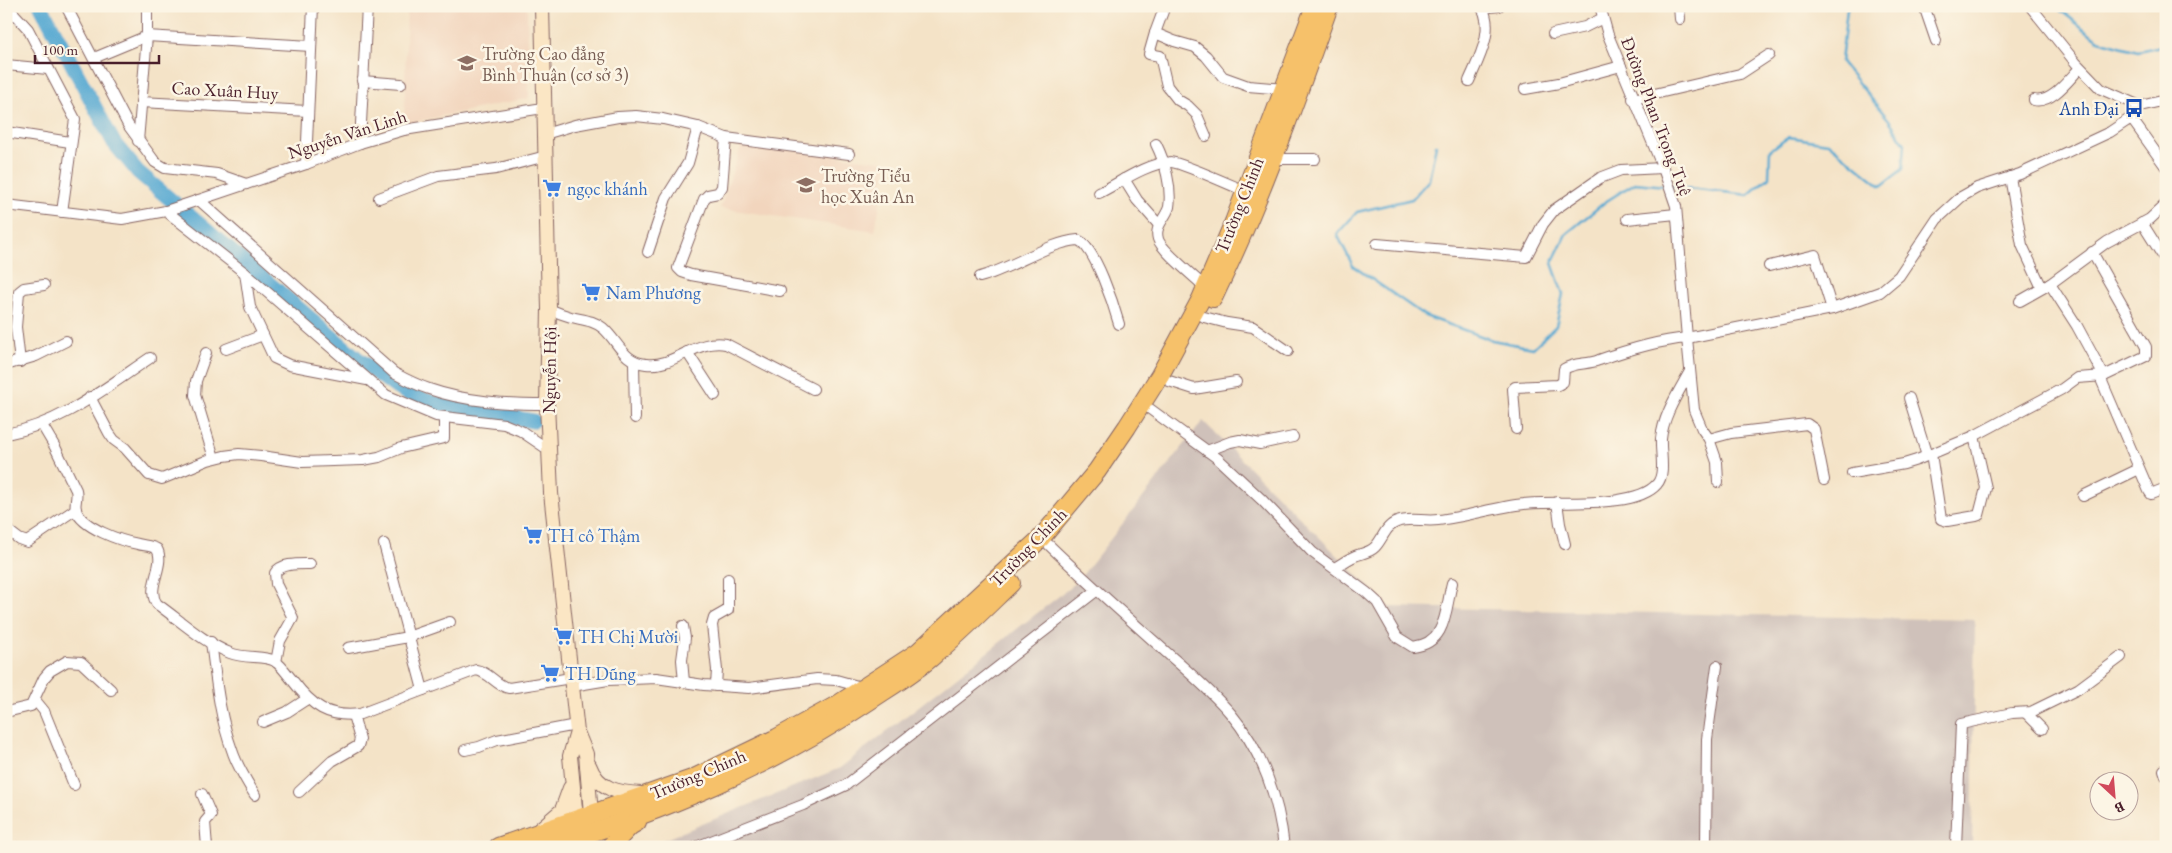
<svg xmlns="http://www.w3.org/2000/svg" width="2172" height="853" viewBox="0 0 2172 853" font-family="'EB Garamond',serif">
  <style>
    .built { fill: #f2d5bd }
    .industrial { fill: #cfc1ba }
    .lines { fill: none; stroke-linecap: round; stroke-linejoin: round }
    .stream { stroke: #57a9d2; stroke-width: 2.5 }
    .river { stroke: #57a9d2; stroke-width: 15 }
    .street-casing { stroke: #866462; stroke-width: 12 }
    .secondary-casing { stroke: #866462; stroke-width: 16 }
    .highway-casing { stroke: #866462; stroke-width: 20 }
    .street { stroke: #fff; stroke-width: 10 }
    .secondary { stroke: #fbe6c4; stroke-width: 14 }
    .highway { stroke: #f6c16b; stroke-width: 18 }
    .labels { text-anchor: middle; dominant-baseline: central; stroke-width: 5; stroke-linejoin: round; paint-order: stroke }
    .education-label { font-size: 18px; fill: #785e54; stroke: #fcf5e5; text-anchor: start }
    .street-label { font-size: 18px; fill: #4a1f2b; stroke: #fcf5e5 }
    .transit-label { font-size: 18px; fill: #164399; stroke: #fcf5e5; text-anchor: end }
    .shop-label { font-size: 18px; fill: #366cbe; stroke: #fcf5e5; text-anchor: start }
  </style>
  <rect width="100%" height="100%" fill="#fcf5e5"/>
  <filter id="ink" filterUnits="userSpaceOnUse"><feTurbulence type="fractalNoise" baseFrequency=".02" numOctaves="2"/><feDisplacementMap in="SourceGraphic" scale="10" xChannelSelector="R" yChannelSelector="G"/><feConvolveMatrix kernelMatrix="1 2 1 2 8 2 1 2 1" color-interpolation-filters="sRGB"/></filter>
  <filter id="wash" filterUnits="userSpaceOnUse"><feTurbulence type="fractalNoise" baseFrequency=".0096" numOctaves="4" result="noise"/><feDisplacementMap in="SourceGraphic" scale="20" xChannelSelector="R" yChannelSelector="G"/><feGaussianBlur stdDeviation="1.12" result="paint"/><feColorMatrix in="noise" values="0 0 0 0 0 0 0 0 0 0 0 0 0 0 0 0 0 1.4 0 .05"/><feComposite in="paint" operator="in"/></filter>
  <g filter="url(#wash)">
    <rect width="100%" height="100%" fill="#f4e3c7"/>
    <!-- built -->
    <g class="built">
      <path d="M407,6H527L529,98L404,124Z"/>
      <path d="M742,144L887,162L875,231L720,208Z"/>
    </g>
    <!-- industrial -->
    <path class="industrial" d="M1203,421L1389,607L1975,620L1972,847H646L840,768L1077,582Z"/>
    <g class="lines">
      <!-- stream -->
      <g class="stream">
        <path d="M2055,6L2098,40L2138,51L2166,45"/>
        <path d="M1436,145L1429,180L1412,199L1357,212L1337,234L1353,266L1425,316L1492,340L1533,348L1556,326L1563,294L1552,263L1566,234L1605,202L1635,183L1666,186"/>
        <path d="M1672,186L1748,195L1769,177L1770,150L1789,137L1828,143L1881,186L1903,169L1905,144L1889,120L1841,62L1847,9L1849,6"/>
      </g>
      <!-- river -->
      <path class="river" d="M41,6L114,143L138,172L357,358L397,388L415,397L445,406L533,421"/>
    </g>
  </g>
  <g filter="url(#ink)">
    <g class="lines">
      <!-- street casing -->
      <g class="street-casing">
        <g id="street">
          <path d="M7,6L28,29L75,119L62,212"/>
          <path d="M66,6L128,125L155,162L165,168L217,174L246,184"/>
          <path d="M1165,6L1155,33L1174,41L1195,47L1206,56L1223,77L1248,86L1285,89"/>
          <path d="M1600,6L1608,35L1663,168L1676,206L1687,338L1832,309L1880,292L1899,276L1937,219L1961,197L1977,188L2020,174L2110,132L2131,118L2140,106"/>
          <path d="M1679,6L1680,19"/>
          <path d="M1924,6L1936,41"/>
          <path d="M2030,6L2076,63L2101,89L2140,106L2166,100"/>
          <path d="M1482,8L1499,6"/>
          <path d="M1155,33L1149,54L1160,56L1167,86L1178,100L1188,106L1197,115L1206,136"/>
          <path d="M1553,34L1585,27L1603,18"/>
          <path d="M94,58L147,36L311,46"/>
          <path d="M6,65L48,69"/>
          <path d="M362,81L401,84"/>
          <path d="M1469,81C1478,60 1496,29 1481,6"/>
          <path d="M1525,89L1559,83L1621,66"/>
          <path d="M1633,99L1740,74L1769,55"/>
          <path d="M2034,100C2052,104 2069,79 2080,68"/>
          <path d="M141,102L308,111"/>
          <path d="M2131,118L2166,167"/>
          <path d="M6,132L70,142"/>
          <path d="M545,134L575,125L618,117L636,116L663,119L698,127L726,138L849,154"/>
          <path d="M726,138L722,187L718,193L708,195L704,199L678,268L682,272L691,275L780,291"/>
          <path d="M138,141L147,36V6"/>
          <path d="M360,143L367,6"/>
          <path d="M1156,144C1165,162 1172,187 1169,207C1166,218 1154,226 1158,239C1161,250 1196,278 1206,288"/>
          <path d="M1274,159H1315"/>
          <path d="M306,164L313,6"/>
          <path d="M2010,177L2022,245L2042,288"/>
          <path d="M1124,179L1137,200L1159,225"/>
          <path d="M1099,193C1119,183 1147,163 1170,162C1178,161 1233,186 1245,191"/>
          <path d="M379,198L438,176L496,169L546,156"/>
          <path d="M199,200L394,373C405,379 417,385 429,389C466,402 508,404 547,404"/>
          <path d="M6,205L122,219L166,211L306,164L360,143L404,130L543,108"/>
          <path d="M166,211L245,273L386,395L436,416L504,424L521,431L549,450"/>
          <path d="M1627,219L1676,214"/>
          <path d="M2142,223L2166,261"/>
          <path d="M1377,244L1526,257L1543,224L1554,210L1600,178L1621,170L1663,168"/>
          <path d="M648,252L666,198L688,163L698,127"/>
          <path d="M1769,266L1815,255L1832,309"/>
          <path d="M245,273L250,307L274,358L289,365L367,380"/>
          <path d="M980,277C1011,269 1049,242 1078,240C1095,247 1114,306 1119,324"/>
          <path d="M2050,284L2077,326L2104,376"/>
          <path d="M2020,301L2050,284L2107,242L2150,219L2166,204"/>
          <path d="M549,309C556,312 564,315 571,317C583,320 593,320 603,328C618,341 623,362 646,364C674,368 696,338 726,344L813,389"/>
          <path d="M1204,317L1227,323L1253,327L1288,351"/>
          <path d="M226,349L263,335"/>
          <path d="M687,352L715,395"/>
          <path d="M206,353L196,381L195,395L214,458"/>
          <path d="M20,362L16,327L19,292L24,288L44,285"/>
          <path d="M634,362L635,418"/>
          <path d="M6,365L36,356L66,341"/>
          <path d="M2100,377L2149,491L2151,494L2166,488"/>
          <path d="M1169,381L1194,389L1236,382"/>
          <path d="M90,397L109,433L114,440L125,448L149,475L162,479L208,460L224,456L239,454L261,456L302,462L363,460L379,457L401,448L444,438V418"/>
          <path d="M1909,398L1927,456"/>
          <path d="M1150,409L1217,458L1262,500L1312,552L1366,592L1377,602L1397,637L1413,647C1447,643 1445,611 1452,583"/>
          <path d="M42,425L55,447L76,490C78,497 74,504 76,510C82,528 121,541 138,544C144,546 150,545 157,549C166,565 145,588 157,604C181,621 203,642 230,653C245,659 264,655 275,661C282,666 287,674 293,681C312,706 328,718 360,714L476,670C490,672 496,686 509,688L571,678"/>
          <path d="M1516,429L1513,389L1515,387L1558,385L1563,382L1564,369C1575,362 1587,365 1599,360C1627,350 1656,341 1687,338L1694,410L1702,429L1709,439L1717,462L1718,482"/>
          <path d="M6,434C61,424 105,388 150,358"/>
          <path d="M1709,439L1731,433L1807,424L1814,429L1824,480"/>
          <path d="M1207,451L1230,442L1240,440L1260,444L1293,437"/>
          <path d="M1931,454L1941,519L1947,521L1976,516L1979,515L1986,488L1974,436"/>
          <path d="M1852,473L1904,464L1917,460L1974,436L2062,389L2077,378L2104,376L2146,356V347L2092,252"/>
          <path d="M2083,496L2139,469"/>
          <path d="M1557,502L1560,524L1565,544"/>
          <path d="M6,529L19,539L27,542L76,509"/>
          <path d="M384,544L423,690"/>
          <path d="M1049,545C1084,579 1120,611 1156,643C1181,666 1209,688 1231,714C1262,751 1279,799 1284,847"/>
          <path d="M1335,568C1341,564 1348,559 1355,556C1362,553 1369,553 1375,547C1383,539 1385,526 1397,522C1410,517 1424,522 1438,520C1467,517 1495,507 1524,504C1555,500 1635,510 1657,484C1666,474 1660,452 1661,439C1663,416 1678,393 1689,373"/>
          <path d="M683,626L685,638L682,660L684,682"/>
          <path d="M211,642C216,678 219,715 232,750C237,766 246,780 255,795"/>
          <path d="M348,648L408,637L450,622"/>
          <path d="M276,662L280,641L293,618L276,584L275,573C281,563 299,564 310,564"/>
          <path d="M572,686L608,680L656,678L704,685L749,688L817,679L836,680L865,688"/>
          <path d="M716,686L717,670L712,625L714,618L728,610V579"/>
          <path d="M35,700L44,711L74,785"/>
          <path d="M6,712L31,706L44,678L50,671L67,661L81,662L111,690"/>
          <path d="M2026,713L2042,729"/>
          <path d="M263,722L287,712L307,699"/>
          <path d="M465,750L479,747L497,740L576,725"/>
          <path d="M2164,770L2166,776"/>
          <path d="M299,792L332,761L358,746L360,739L353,715"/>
          <path d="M202,794L211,815L205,822L207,847"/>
          <path d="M696,847L803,805L846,785L1096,591"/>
          <path d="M1706,847L1707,739L1717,666"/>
          <path d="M1956,847L1961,724L2012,713L2031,712L2078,689L2121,657"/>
        </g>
      </g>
      <!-- secondary casing -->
      <g class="secondary-casing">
        <g id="secondary">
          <path d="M542,6L549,309L547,404L551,493L577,732L586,754L591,814"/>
          <path d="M589,765C598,790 619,793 642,794"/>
          <path d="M576,818L570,756L577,732"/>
          <path d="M540,829L562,810L570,788"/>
        </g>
      </g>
      <!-- highway casing -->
      <g class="highway-casing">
        <g id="highway">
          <path d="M1213,298C1259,204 1294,105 1329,6"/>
          <path d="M498,847L692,779L777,738L837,705L918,652L1041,538L1097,471L1127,427L1160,375L1201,299L1234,222L1315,6"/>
          <path d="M547,847C663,811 771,767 872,699C893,685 915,672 934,655C961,632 986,607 1011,583"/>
          <path d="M610,847L630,826L637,822"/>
        </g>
      </g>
      <!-- street -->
      <use href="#street" class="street"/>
      <!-- secondary -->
      <use href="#secondary" class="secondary"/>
      <!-- highway -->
      <use href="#highway" class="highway"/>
    </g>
  </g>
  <!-- icons -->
  <defs>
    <g id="university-bare" transform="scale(1.5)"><path d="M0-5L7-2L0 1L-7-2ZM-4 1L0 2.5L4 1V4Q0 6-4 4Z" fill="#8d6e63" stroke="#fcf5e5" stroke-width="2.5" paint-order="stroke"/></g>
    <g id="bus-bare" transform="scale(1.5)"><path d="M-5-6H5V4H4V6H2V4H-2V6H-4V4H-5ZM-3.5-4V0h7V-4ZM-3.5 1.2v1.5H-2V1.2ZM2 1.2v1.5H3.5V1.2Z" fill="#1a4fb4" stroke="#fcf5e5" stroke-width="2.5" paint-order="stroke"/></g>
    <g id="school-bare" transform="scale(1.5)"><path d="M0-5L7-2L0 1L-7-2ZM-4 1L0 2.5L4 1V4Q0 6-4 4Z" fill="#8d6e63" stroke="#fcf5e5" stroke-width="2.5" paint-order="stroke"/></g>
    <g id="supermarket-bare" transform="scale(1.5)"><path d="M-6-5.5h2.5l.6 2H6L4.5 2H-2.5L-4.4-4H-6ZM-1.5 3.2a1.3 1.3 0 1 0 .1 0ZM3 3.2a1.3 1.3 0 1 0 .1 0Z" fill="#3f7fe0" stroke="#fcf5e5" stroke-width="2.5" paint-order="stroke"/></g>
  </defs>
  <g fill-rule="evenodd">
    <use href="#university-bare" x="467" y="63"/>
    <use href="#bus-bare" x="2134" y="108"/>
    <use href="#school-bare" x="806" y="185"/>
    <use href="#supermarket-bare" x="552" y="188"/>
    <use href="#supermarket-bare" x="591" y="292"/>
    <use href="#supermarket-bare" x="533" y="535"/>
    <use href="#supermarket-bare" x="563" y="636"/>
    <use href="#supermarket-bare" x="550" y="673"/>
  </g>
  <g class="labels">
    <!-- education labels -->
    <g class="education-label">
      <text x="482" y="53">Trường Cao đẳng<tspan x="482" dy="21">Bình Thuận (cơ sở 3)</tspan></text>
      <text x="821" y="175">Trường Tiểu<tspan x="821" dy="21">học Xuân An</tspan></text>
    </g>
    <!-- street labels -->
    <g class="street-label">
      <text transform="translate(225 90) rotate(3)">Cao Xuân Huy</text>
      <text transform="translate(1657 116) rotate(69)">Đường Phan Trọng Tuệ</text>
      <text transform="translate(347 134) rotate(-18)">Nguyễn Văn Linh</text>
      <text transform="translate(1239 205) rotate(-68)">Trường Chinh</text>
      <text transform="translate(549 370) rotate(-89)">Nguyễn Hội</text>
      <text transform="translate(1028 547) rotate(-46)">Trường Chinh</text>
      <text transform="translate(698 774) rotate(-23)">Trường Chinh</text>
    </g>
    <!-- transit labels -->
    <g class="transit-label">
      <text x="2119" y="108">Anh Đại</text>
    </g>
    <!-- shop labels -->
    <g class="shop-label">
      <text x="567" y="188">ngọc khánh</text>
      <text x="606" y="292">Nam Phương</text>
      <text x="548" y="535">TH cô Thậm</text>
      <text x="578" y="636">TH Chị Mười</text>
      <text x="565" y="673">TH Dũng</text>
    </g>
  </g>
  <!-- margin -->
  <rect width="2172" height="853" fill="none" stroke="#fcf5e5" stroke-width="25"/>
  <!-- north arrow -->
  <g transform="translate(2114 796) rotate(154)"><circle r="24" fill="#fcf5e5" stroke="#b59f9b"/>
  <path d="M0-4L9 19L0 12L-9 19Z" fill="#d1495b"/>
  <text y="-8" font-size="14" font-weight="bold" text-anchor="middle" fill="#4a1f2b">B</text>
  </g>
  <!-- scale -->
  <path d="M35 55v8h124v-8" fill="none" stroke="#4a1f2b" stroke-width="2.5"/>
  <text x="42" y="55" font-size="15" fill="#4a1f2b" stroke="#fcf5e5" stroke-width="4" paint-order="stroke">100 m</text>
</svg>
